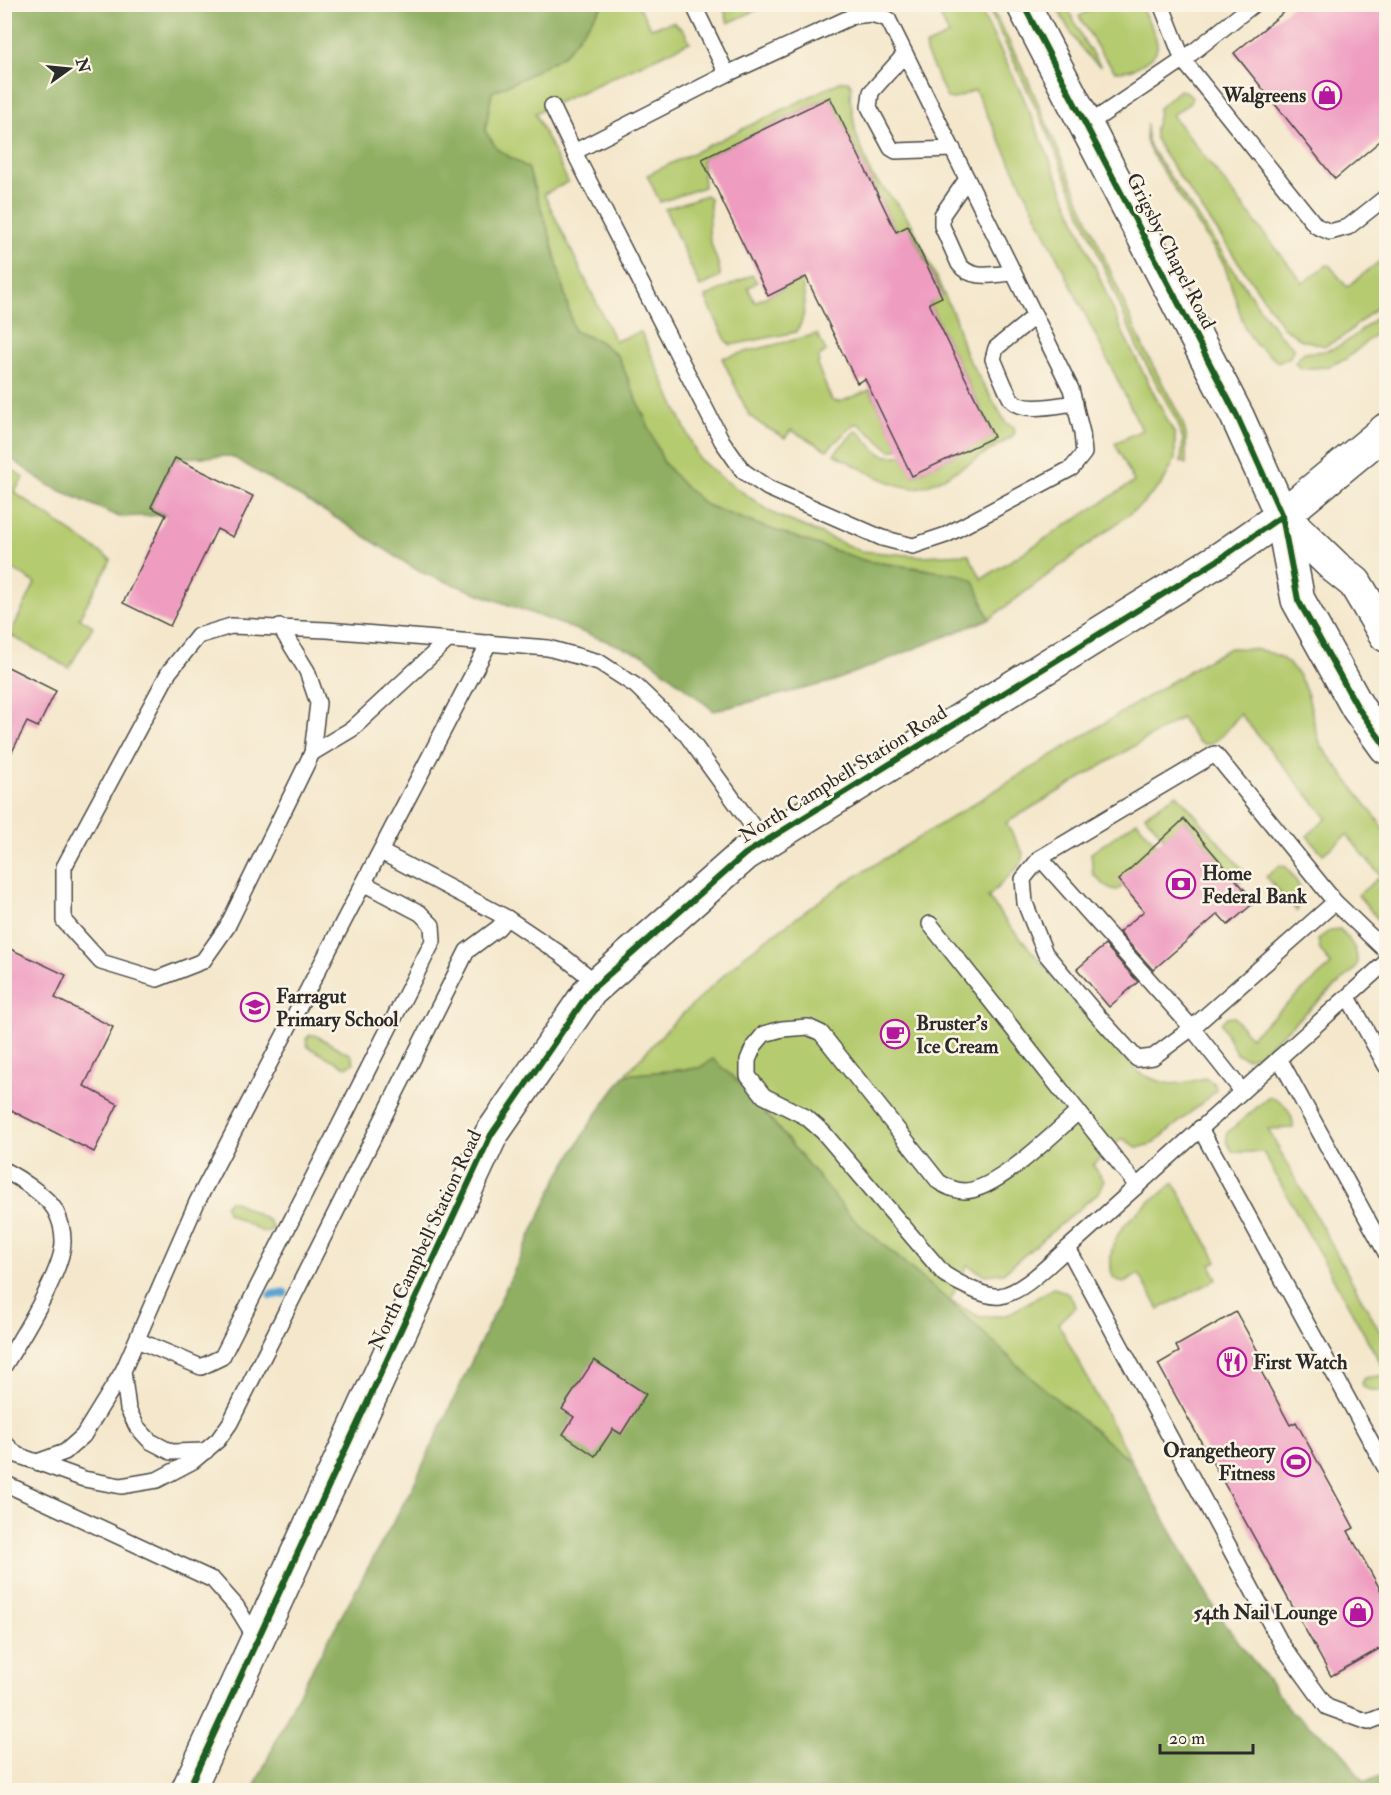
<svg xmlns="http://www.w3.org/2000/svg" width="1391" height="1795" viewBox="0 0 1391 1795" font-family="'IM FELL Double Pica',serif">
  <style>
    .green { fill: #b5cb70; stroke: #707b4e; stroke-width: 1.5 }
    .forest { fill: #90af62; stroke: #5e6d46; stroke-width: 1.5 }
    .lines { fill: none; stroke-linecap: round; stroke-linejoin: round }
    .stream { stroke: #5ca5d3; stroke-width: 9 }
    .building { fill: #ef9cc1 }
    .service-casing { stroke: #494743; stroke-width: 18 }
    .tertiary-casing { stroke: #494743; stroke-width: 36 }
    .secondary-casing { stroke: #494743; stroke-width: 36 }
    .service { stroke: #fff; stroke-width: 15 }
    .tertiary { stroke: #fff; stroke-width: 33 }
    .secondary { stroke: #fff; stroke-width: 33 }
    .cycleway-casing { stroke: #fcf5e5; stroke-width: 10 }
    .cycleway { stroke: #1b5e20; stroke-width: 6 }
    .labels { text-anchor: middle; dominant-baseline: central; stroke-width: 5; stroke-linejoin: round; paint-order: stroke }
    .poi-label { font-size: 20px; font-weight: bold; fill: #2b2b2b; stroke: #fcf5e5; text-anchor: start }
    .street-label { font-size: 20px; fill: #2b2b2b; stroke: #fcf5e5 }
  </style>
  <rect width="100%" height="100%" fill="#fcf5e5"/>
  <filter id="ink" filterUnits="userSpaceOnUse"><feTurbulence type="fractalNoise" baseFrequency=".0167" numOctaves="2"/><feDisplacementMap in="SourceGraphic" scale="12" xChannelSelector="R" yChannelSelector="G"/><feConvolveMatrix kernelMatrix="1 2 1 2 8 2 1 2 1" color-interpolation-filters="sRGB"/></filter>
  <filter id="wash" filterUnits="userSpaceOnUse"><feTurbulence type="fractalNoise" baseFrequency=".008" numOctaves="4" result="noise"/><feDisplacementMap in="SourceGraphic" scale="24" xChannelSelector="R" yChannelSelector="G"/><feGaussianBlur stdDeviation="1.35" result="paint"/><feColorMatrix in="noise" values="0 0 0 0 0 0 0 0 0 0 0 0 0 0 0 0 0 1.4 0 .05"/><feComposite in="paint" operator="in"/></filter>
  <g filter="url(#wash)">
    <rect width="100%" height="100%" fill="#f4e7cc"/>
    <!-- green -->
    <g class="green">
      <path d="M603,5H638L651,28L673,22L684,31L690,42L535,113L568,182L544,194L615,341L641,332L699,459L722,478L774,514L861,551L920,556L968,554L982,579L1134,482L1115,443L1142,430L975,90L954,99L947,98L926,52L925,46L949,35L935,5H978L1022,94L1122,331L1175,435V459L1162,484L1140,506L989,619L974,581L920,568L866,561L756,524L706,505L684,486L664,463L618,356L599,341L574,331L550,236L528,168L498,150L485,131L492,92L523,78L564,55Z"/>
      <path d="M723,5V4L768,5L728,23Z"/>
      <path d="M987,5H990L1025,73L1143,347L1182,420L1186,435V464L1181,462L1183,440L1178,423L1138,349L1046,129Z"/>
      <path d="M1056,5H1066L1085,43L1101,67C1079,52 1068,28 1056,5Z"/>
      <path d="M1102,5H1140C1145,17 1158,34 1157,48C1156,54 1150,59 1145,62C1135,70 1127,71 1115,71L1099,50L1079,16Z"/>
      <path d="M842,81H848L852,86L850,97L856,134L872,176L894,200L911,223L955,318L966,355L1006,423L1014,427L1015,432L1012,437C991,449 935,488 914,488C890,487 855,465 834,454L855,431L859,432C874,447 879,461 902,455L913,476L994,436L929,303L942,296L909,227L896,232L830,97L702,159L704,187L660,202L647,175Z"/>
      <path d="M1179,90L1187,92L1192,97L1190,103L1172,115L1303,283L1327,265L1330,266L1347,287L1386,256V300L1341,338L1325,346L1300,339L1283,327L1162,151C1158,144 1153,136 1155,128C1157,118 1160,120 1158,109Z"/>
      <path d="M1147,124V141L1154,153L1258,306L1278,333L1294,348L1290,357L1278,362L1255,344L1245,328L1224,264L1151,153L1146,140Z"/>
      <path d="M706,195L710,198C711,209 708,221 709,232C709,247 720,260 720,275L716,279L700,287L665,209Z"/>
      <path d="M752,275L757,282L748,288L755,302L800,280C807,295 806,319 796,332L731,345L727,342L705,297Z"/>
      <path d="M1386,309V325L1346,359L1326,367L1300,369L1295,362L1304,352C1343,355 1358,331 1386,309Z"/>
      <path d="M817,334L826,351L819,357L818,367L832,401L840,402L870,390L899,448L891,451L859,424H854L827,450L791,430L785,438L762,425L749,415L722,358Z"/>
      <path d="M5,464L24,478L14,492L111,560L79,618L93,626L69,668L10,635L35,583L5,564L7,554L4,552Z"/>
      <path d="M1230,648C1268,648 1293,654 1307,693C1313,711 1313,729 1322,747L1386,831V925L1381,923L1358,895L1381,876L1347,835L1323,854L1307,836L1327,818L1240,714C1232,724 1212,753 1199,742C1192,736 1187,725 1181,718L1006,823L1023,853L1021,864L988,897L1007,923L1138,1072C1166,1087 1175,1086 1205,1078L1215,1084L1216,1091L1154,1143L1138,1148L1122,1138L1093,1165L1104,1181L1100,1191L1003,1273L985,1275L967,1265L950,1301L980,1317L1007,1315L1053,1288C1066,1291 1072,1295 1075,1307L1058,1323L1132,1462L1035,1381L950,1302L852,1218L744,1087L699,1068L625,1075L669,1027L745,955L840,886L1202,663Z"/>
      <path d="M1177,794L1244,871L1245,877L1238,883L1185,820L1164,838L1145,815Z"/>
      <path d="M1137,821L1157,845L1123,886L1117,890L1111,889L1102,883L1093,874L1091,853Z"/>
      <path d="M1280,865L1286,867C1299,885 1306,889 1297,911L1266,877Z"/>
      <path d="M1340,929C1351,943 1360,949 1356,968L1258,1055L1246,1058L1236,1053L1221,1023L1226,1018L1234,1017L1250,1037L1331,965L1320,950L1318,939L1331,930Z"/>
      <path d="M310,1035H315L351,1055L354,1063L346,1067L308,1047L306,1039Z"/>
      <path d="M1269,1097C1283,1098 1294,1115 1293,1128L1268,1129L1386,1343V1367H1383L1372,1348L1263,1152H1233C1228,1145 1226,1141 1227,1133Z"/>
      <path d="M1174,1183L1217,1261L1210,1265L1217,1279L1159,1309L1139,1274L1124,1283L1113,1278C1100,1231 1142,1209 1174,1183Z"/>
      <path d="M229,1201H234L269,1221L273,1229L265,1233L227,1213L225,1205Z"/>
      <path d="M1386,1375V1390H1370L1363,1387L1361,1383L1364,1378Z"/>
    </g>
    <!-- forest -->
    <g class="forest">
      <path d="M5,5H603L564,55L523,78L492,92L485,131L498,150L528,168L550,236L574,331L599,341L618,356L664,463L684,486L706,505L756,524L866,561L962,575L974,581L989,619L831,682L714,711L644,655L420,572L341,521L231,456L175,458L151,507L166,515L119,517L48,485L5,454Z"/>
      <path d="M713,1059L744,1087L852,1218L950,1302L1035,1381L1132,1462L1219,1616L1292,1712L1340,1749L1364,1783L1386,1773V1790H253L295,1700L412,1488L558,1177L593,1119L625,1075L699,1068Z"/>
    </g>
    <g class="lines">
      <!-- stream -->
      <path class="stream" d="M271,1295L284,1293"/>
    </g>
    <g id="blocks">
      <!-- building -->
      <g class="building">
        <path d="M1294,4H1386V136L1335,179L1234,53Z"/>
        <path d="M830,97L896,232L908,226L942,297L929,303L994,437L912,476L865,379L857,383L806,277L768,296L702,159Z"/>
        <path d="M175,458L253,496L233,537L217,529L170,626L123,603L166,515L151,507Z"/>
        <path d="M4,665L56,691L38,727L27,722L4,768Z"/>
        <path d="M1184,819L1255,902L1228,925L1218,914L1153,970L1119,932L1144,911L1118,880Z"/>
        <path d="M1105,945L1138,982L1109,1007L1077,969Z"/>
        <path d="M4,946L66,975L55,998L113,1027L84,1086L118,1104L94,1152L4,1107Z"/>
        <path d="M1236,1312L1260,1355L1254,1358L1290,1425L1296,1422L1354,1528L1348,1531L1386,1600V1645L1331,1676L1158,1364L1179,1352L1176,1346Z"/>
        <path d="M594,1360L646,1394L621,1434L613,1429L595,1456L563,1434L574,1417L562,1409Z"/>
      </g>
    </g>
  </g>
  <g filter="url(#ink)">
    <use href="#blocks" fill-opacity="0" stroke="#494743" stroke-width="1.5"/>
    <g class="lines">
      <!-- service casing -->
      <g class="service-casing">
        <g id="service">
          <path d="M693,4L727,74"/>
          <path d="M1161,4L1183,60L1316,226L1330,232L1348,227L1386,197"/>
          <path d="M905,54L871,92L870,100L869,107L891,148L896,151L953,149"/>
          <path d="M552,106L574,152L722,441L743,471L768,488L882,538L913,546L946,535L1072,468L1084,453L1082,433L1071,389L888,19L871,14L853,16L727,74L574,152"/>
          <path d="M1087,125L1183,60L1254,4"/>
          <path d="M967,179L942,215V226L959,264C971,281 995,274 1013,273"/>
          <path d="M1035,316L996,348L993,359C999,372 1004,387 1011,399C1022,414 1058,405 1075,403"/>
          <path d="M280,627L307,671L318,703L312,753L227,927L203,961L157,979L101,962L64,921V867L169,672L198,636L231,626L327,630L548,648L599,662L636,686L686,734L764,842"/>
          <path d="M312,753L352,729L448,640"/>
          <path d="M381,852L507,918"/>
          <path d="M1040,858L1192,1028L1242,1091"/>
          <path d="M1335,902L1192,1028L1153,1057L1137,1059L1097,1015L1045,953L1025,903L1023,879L1040,858L1215,754L1335,902L1386,951"/>
          <path d="M930,924L1137,1186"/>
          <path d="M1348,997L1386,1066"/>
          <path d="M1279,1058L1386,1253"/>
          <path d="M1078,1112C1053,1134 997,1190 965,1191C955,1191 948,1187 939,1182L821,1033L808,1027L782,1029L764,1034L754,1046L748,1060V1076L764,1096L806,1117L823,1132L944,1274C956,1282 985,1298 1000,1296C1024,1292 1050,1263 1068,1248L1386,962"/>
          <path d="M1200,1128L1386,1469"/>
          <path d="M4,1170C19,1178 47,1196 55,1210C60,1219 63,1230 63,1241C64,1270 20,1340 4,1366"/>
          <path d="M1068,1248L1282,1645L1327,1707L1368,1722L1386,1715"/>
          <path d="M137,1340L201,1367L222,1357L433,941L432,925L420,913L365,884"/>
          <path d="M123,1371L128,1409L137,1427L150,1441L171,1452L206,1451"/>
          <path d="M4,1442L17,1455L84,1479L121,1486L157,1480L193,1461L218,1440L230,1423L467,951L498,928L507,918L559,953L598,984"/>
          <path d="M37,1462L65,1452L83,1436L123,1371L197,1202L489,643"/>
          <path d="M4,1483L213,1580L236,1606L257,1640"/>
        </g>
      </g>
      <!-- tertiary casing -->
      <g class="tertiary-casing">
        <g id="tertiary">
          <path d="M1023,4L1237,416L1282,516L1298,600L1358,708L1386,747"/>
          <path d="M1282,516L1335,567L1355,583L1386,635"/>
        </g>
      </g>
      <!-- secondary casing -->
      <g class="secondary-casing">
        <path id="secondary" d="M188,1790L491,1135L590,991L745,854L1223,557L1282,516L1386,430"/>
      </g>
      <!-- service -->
      <use href="#service" class="service"/>
      <!-- tertiary -->
      <use href="#tertiary" class="tertiary"/>
      <!-- secondary -->
      <use href="#secondary" class="secondary"/>
      <!-- cycleway casing -->
      <g class="cycleway-casing">
        <g id="cycleway">
          <path d="M1023,4L1237,416L1282,516L1298,600L1358,708L1386,747"/>
          <path d="M188,1790L491,1135L590,991L745,854L1223,557L1282,516"/>
        </g>
      </g>
      <!-- cycleway -->
      <use href="#cycleway" class="cycleway"/>
    </g>
  </g>
  <!-- icons -->
  <defs>
    <g id="shop-ring" transform="scale(1.5)"><circle r="9.5" fill="#fcf5e5" stroke="#b5179e" stroke-width="1.5"/><path d="M-5-2.5h2.3a2.7 3.5 0 0 1 5.4 0H5L5.5 6h-11ZM-1.5-2.5h3a1.5 2.3 0 0 0-3 0Z" fill="#b5179e"/></g>
    <g id="bank-ring" transform="scale(1.5)"><circle r="9.5" fill="#fcf5e5" stroke="#b5179e" stroke-width="1.5"/><path d="M-6-4H6V4H-6ZM0-2.3a2.3 2.3 0 1 0 0 4.6a2.3 2.3 0 1 0 0-4.6Z" fill="#b5179e"/></g>
    <g id="school-ring" transform="scale(1.5)"><circle r="9.5" fill="#fcf5e5" stroke="#b5179e" stroke-width="1.5"/><path d="M0-5L7-2L0 1L-7-2ZM-4 1L0 2.5L4 1V4Q0 6-4 4Z" fill="#b5179e"/></g>
    <g id="cafe-ring" transform="scale(1.5)"><circle r="9.5" fill="#fcf5e5" stroke="#b5179e" stroke-width="1.5"/><path d="M-5.5-4.5H6V0H3Q3 3.5 0 3.5H-2.5Q-5.5 3.5-5.5 0ZM3-3.2v2h1.7v-2ZM-6 4.5H4V6H-6Z" fill="#b5179e"/></g>
    <g id="restaurant-ring" transform="scale(1.5)"><circle r="9.5" fill="#fcf5e5" stroke="#b5179e" stroke-width="1.5"/><path d="M-5-6h1v4h1v-4h1v4h1v-4h1v5L-1.5 .5V6h-2V.5L-5-1ZM5-6V6H3V1.5H1.5Q1.5-4 5-6Z" fill="#b5179e"/></g>
    <g id="stadium-ring" transform="scale(1.5)"><circle r="9.5" fill="#fcf5e5" stroke="#b5179e" stroke-width="1.5"/><path d="M0-5a6.5 5 0 1 0 0 10a6.5 5 0 1 0 0-10ZM-3.5-1.8h7v3.6h-7Z" fill="#b5179e"/></g>
  </defs>
  <g fill-rule="evenodd">
    <use href="#shop-ring" x="1327" y="95"/>
    <use href="#bank-ring" x="1181" y="884"/>
    <use href="#school-ring" x="255" y="1007"/>
    <use href="#cafe-ring" x="895" y="1034"/>
    <use href="#restaurant-ring" x="1232" y="1362"/>
    <use href="#stadium-ring" x="1296" y="1462"/>
    <use href="#shop-ring" x="1358" y="1612"/>
  </g>
  <g class="labels">
    <!-- poi labels -->
    <g class="poi-label">
      <text x="1306" y="95" text-anchor="end">Walgreens</text>
      <text x="1202" y="873">Home<tspan x="1202" dy="23">Federal Bank</tspan></text>
      <text x="276" y="996">Farragut<tspan x="276" dy="23">Primary School</tspan></text>
      <text x="916" y="1023">Bruster's<tspan x="916" dy="23">Ice Cream</tspan></text>
      <text x="1253" y="1362">First Watch</text>
      <text x="1275" y="1450" text-anchor="end">Orangetheory<tspan x="1275" dy="23">Fitness</tspan></text>
      <text x="1337" y="1612" text-anchor="end">54th Nail Lounge</text>
    </g>
    <!-- street labels -->
    <g class="street-label">
      <text transform="translate(1171 251) rotate(63)">Grigsby Chapel Road</text>
      <text transform="translate(843 774) rotate(-32)">North Campbell Station Road</text>
      <text transform="translate(425 1240) rotate(-65)">North Campbell Station Road</text>
    </g>
  </g>
  <!-- margin -->
  <rect width="1391" height="1795" fill="none" stroke="#fcf5e5" stroke-width="24"/>
  <!-- north arrow -->
  <g transform="translate(69 69) rotate(75)" stroke="#fcf5e5" stroke-width="4.5" paint-order="stroke">
  <path d="M0-4.5L10 22L0 15L-10 22Z" fill="#2b2b2b"/>
  <text y="-9" font-size="16" font-weight="bold" text-anchor="middle" fill="#2b2b2b">N</text>
  </g>
  <!-- scale -->
  <path d="M1160 1744v9h93v-9" fill="none" stroke="#2b2b2b" stroke-width="3"/>
  <text x="1169" y="1744" font-size="18" fill="#2b2b2b" stroke="#fcf5e5" stroke-width="4.5" paint-order="stroke">20 m</text>
</svg>
